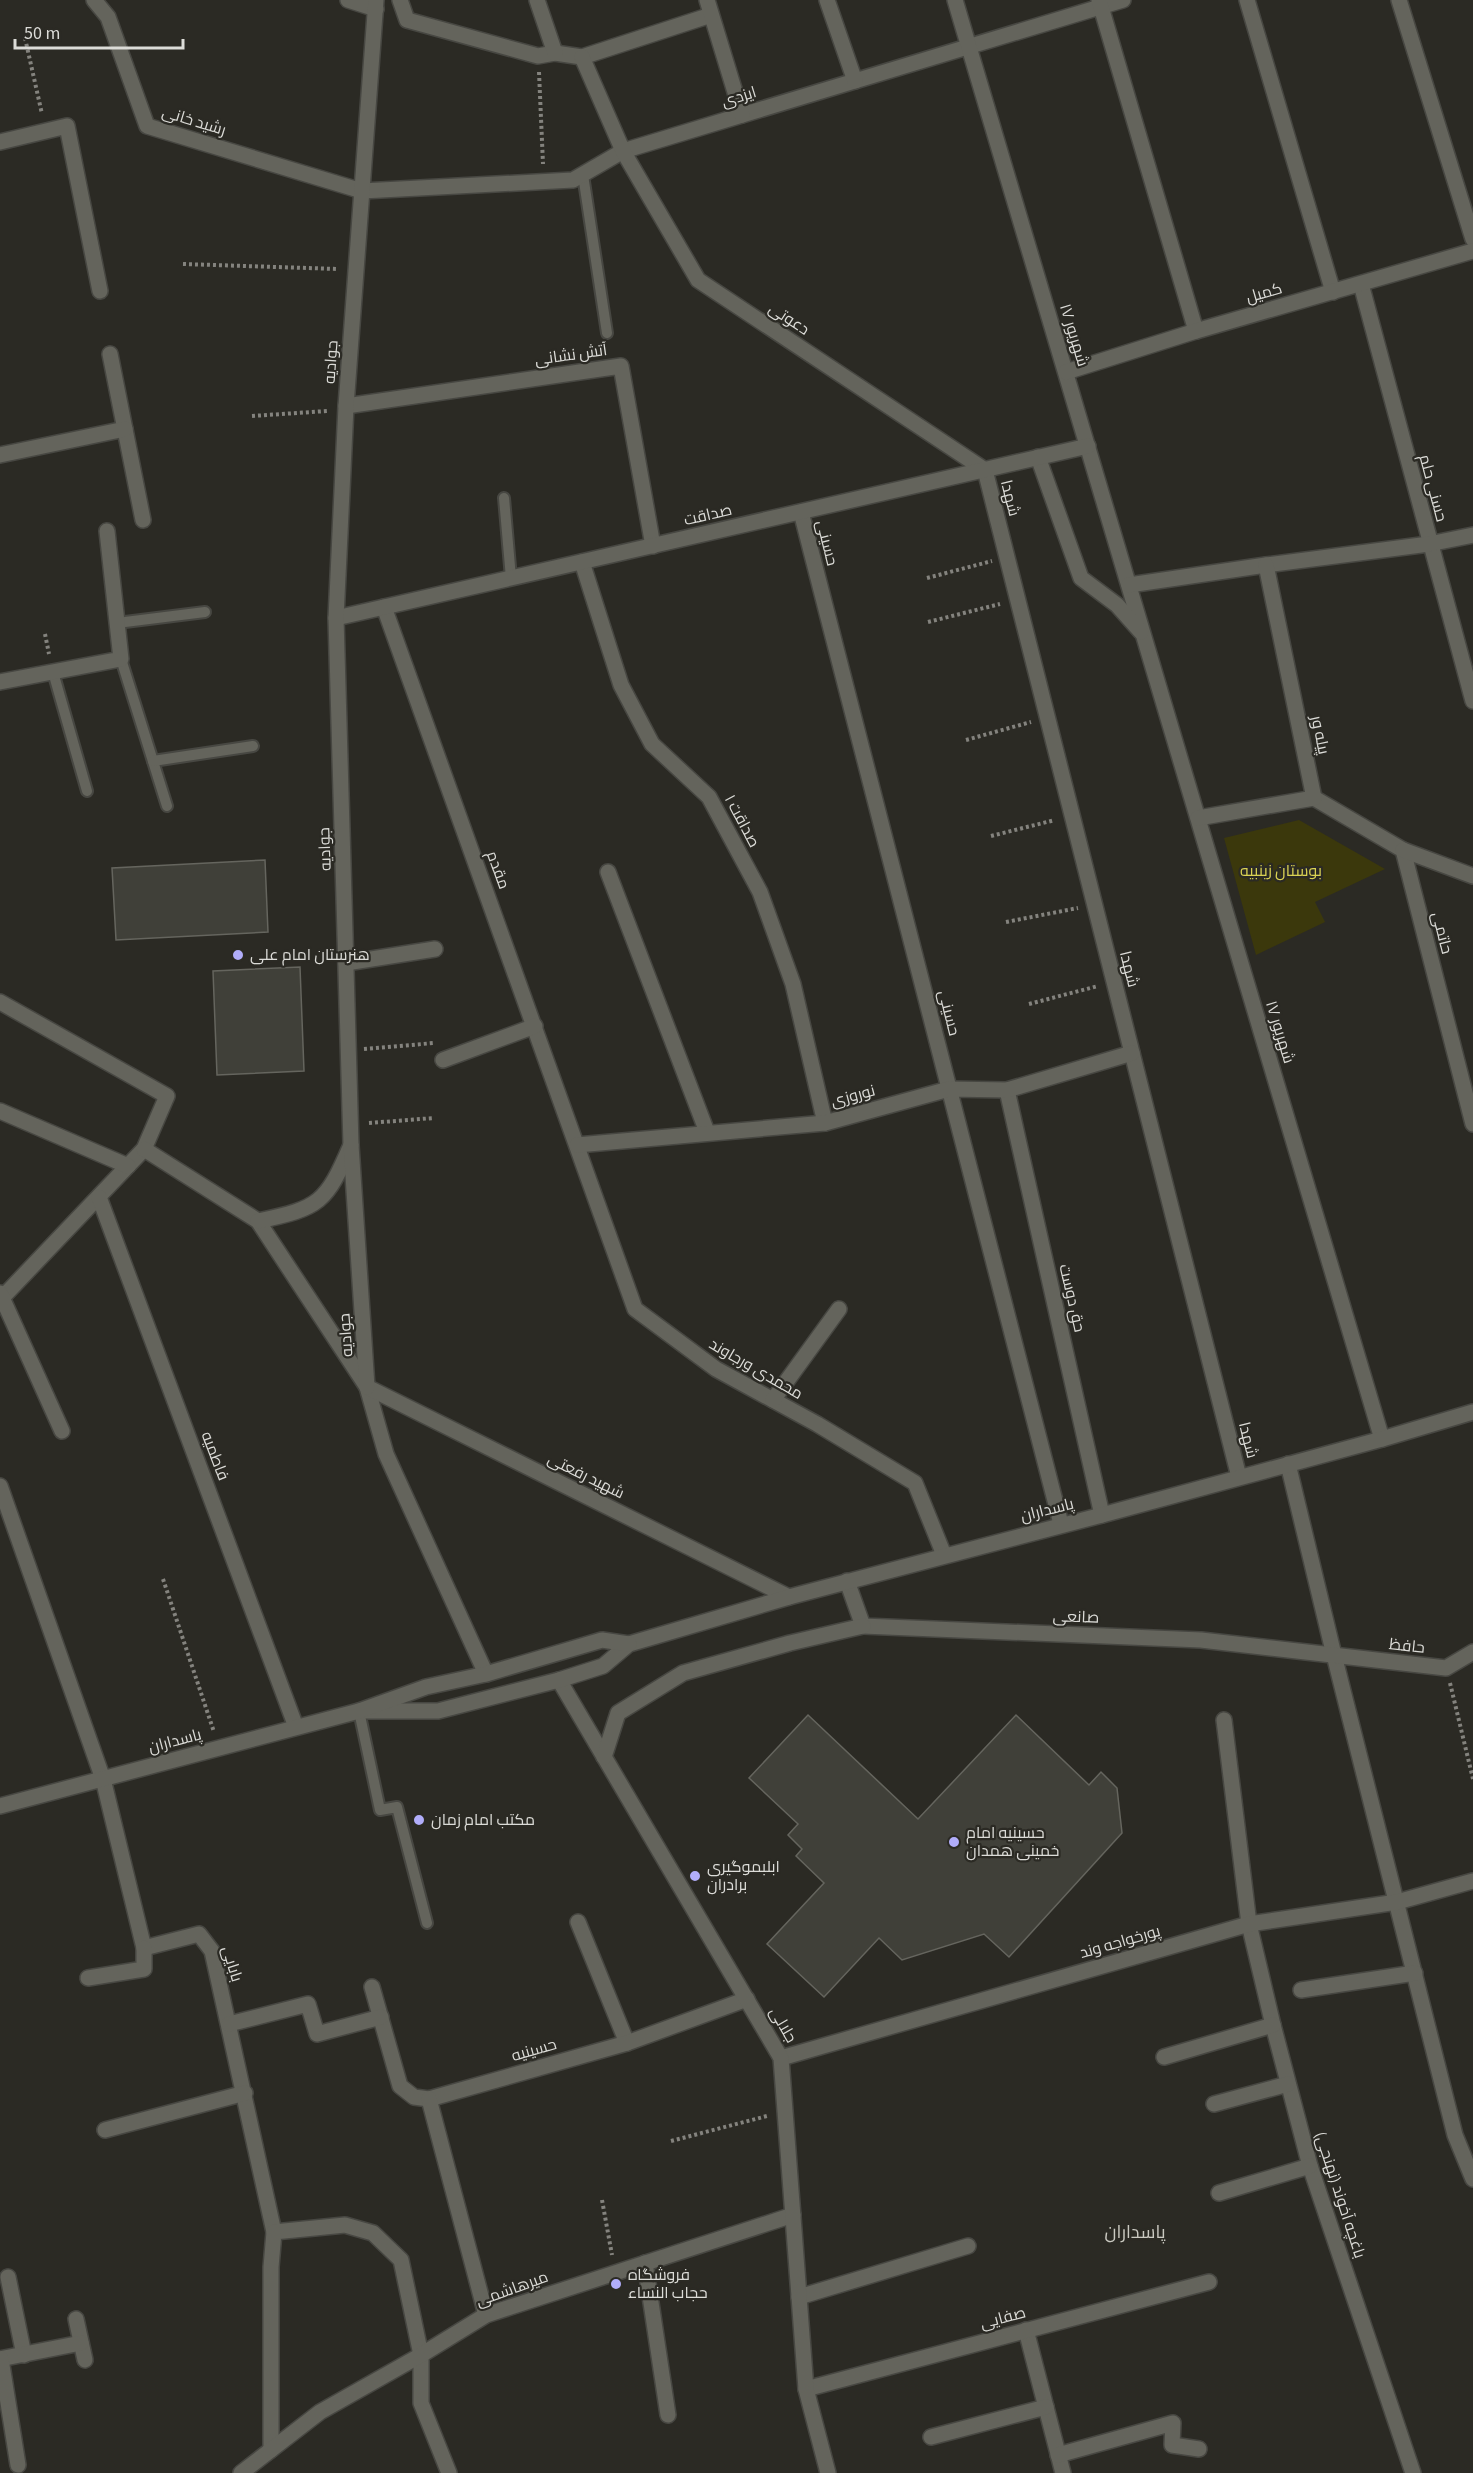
<svg xmlns="http://www.w3.org/2000/svg" width="1473" height="2473" viewBox="0 0 1473 2473" font-family="'Source Sans 3',Cairo,sans-serif">
  <style>
    .green { fill: #3b380c }
    .building { fill: #404039; stroke: #65655e; stroke-width: 1.5 }
    .lines { fill: none; stroke-linecap: round; stroke-linejoin: round }
    .lane-casing { stroke: #474742; stroke-width: 14 }
    .street-casing { stroke: #474742; stroke-width: 18 }
    .secondary-casing { stroke: #474742; stroke-width: 18 }
    .path { stroke: #84837e; stroke-width: 4; stroke-dasharray: 3 3; stroke-linecap: butt }
    .lane { stroke: #64645c; stroke-width: 10 }
    .street { stroke: #64645c; stroke-width: 15 }
    .secondary { stroke: #64645c; stroke-width: 15 }
    .poi-dot { fill: #b1adfa; stroke: #2b2a24; stroke-width: 2 }
    .labels { text-anchor: middle; dominant-baseline: central; stroke-width: 4.5; stroke-linejoin: round; paint-order: stroke }
    .street-label { font-size: 16px; fill: #dcdcd8; stroke: #2b2a24 }
    .park-label { font-size: 16px; fill: #dad253; stroke: #2b2a24 }
    .poi-label { font-size: 16px; fill: #dcdcd8; stroke: #2b2a24; text-anchor: start }
    .neighbourhood-label { font-size: 18px; fill: #cac9c1; stroke: #2b2a24 }
  </style>
  <rect width="100%" height="100%" fill="#2b2a24"/>
  <!-- green -->
  <path class="green" d="M1299,820L1385,869L1315,902L1325,922L1256,955L1224,838Z"/>
  <!-- building -->
  <g class="building">
    <path d="M265,860L268,932L116,940L112,868Z"/>
    <path d="M300,967L304,1071L217,1075L213,971Z"/>
    <path d="M808,1715L918,1819L1016,1715L1089,1785L1101,1772L1117,1788L1122,1833L1009,1957L984,1934L902,1960L879,1938L824,1997L767,1944L824,1883L796,1856L802,1849L788,1835L798,1824L749,1778Z"/>
  </g>
  <g class="lines">
    <!-- lane casing -->
    <g class="lane-casing">
      <g id="lane">
        <path d="M583,175L607,333"/>
        <path d="M504,498L511,578"/>
        <path d="M117,623L205,612"/>
        <path d="M121,659L167,806"/>
        <path d="M53,672L87,791"/>
        <path d="M153,761L253,746"/>
        <path d="M359,1711L380,1810L397,1807L427,1923"/>
      </g>
    </g>
    <!-- street casing -->
    <g class="street-casing">
      <g id="street">
        <path d="M94,0L108,17L147,126L362,191L573,180L623,151L1123,0"/>
        <path d="M348,0L376,9"/>
        <path d="M400,0L407,20L538,56L555,53L582,57L711,15"/>
        <path d="M537,0L555,53"/>
        <path d="M707,0L742,115"/>
        <path d="M827,0L855,81"/>
        <path d="M955,0L1382,1439"/>
        <path d="M1099,0L1196,331"/>
        <path d="M1247,0L1333,292"/>
        <path d="M1399,0L1473,239"/>
        <path d="M582,57L623,151L698,280L985,470L1239,1477"/>
        <path d="M0,142L67,126L100,291"/>
        <path d="M1361,284L1473,701"/>
        <path d="M110,354L143,520"/>
        <path d="M1066,372L1196,331L1473,251"/>
        <path d="M346,406L621,366L653,546"/>
        <path d="M0,455L125,429"/>
        <path d="M1038,457L1081,578L1117,605L1141,632"/>
        <path d="M801,512L1061,1524"/>
        <path d="M582,562L621,685L652,744L709,797L760,892L793,984L825,1123"/>
        <path d="M1129,585L1266,565L1429,544L1473,535"/>
        <path d="M384,607L635,1309L716,1369L817,1424L915,1483L944,1555"/>
        <path d="M336,618L1088,446"/>
        <path d="M0,682L121,659L107,531"/>
        <path d="M1314,798L1403,850L1473,1124"/>
        <path d="M1198,818L1314,798L1266,565"/>
        <path d="M1403,850L1473,876"/>
        <path d="M608,872L707,1132"/>
        <path d="M346,963L435,949"/>
        <path d="M0,1002L167,1096L144,1149L0,1300"/>
        <path d="M443,1060L535,1026"/>
        <path d="M1007,1090L1102,1515"/>
        <path d="M0,1111L128,1166"/>
        <path d="M577,1145L825,1123L949,1089L1007,1090L1132,1053"/>
        <path d="M144,1149L258,1221L367,1387L386,1454L486,1674"/>
        <path d="M99,1197L296,1727"/>
        <path d="M258,1221C320,1208 326,1203 351,1145"/>
        <path d="M0,1293L62,1431"/>
        <path d="M367,1387L789,1597"/>
        <path d="M773,1400L839,1309"/>
        <path d="M1288,1464L1334,1655L1455,2135L1473,2179"/>
        <path d="M0,1486L103,1779L144,1948L199,1934L212,1951L274,2232"/>
        <path d="M1224,1720L1249,1924L1273,2025L1310,2166L1413,2473"/>
        <path d="M578,1922L627,2043"/>
        <path d="M88,1978L144,1969V1948"/>
        <path d="M372,1987L400,2086L414,2097L429,2099L627,2043L747,1999"/>
        <path d="M1301,1990L1415,1973"/>
        <path d="M229,2024L308,2004L317,2034L381,2017"/>
        <path d="M1164,2057L1273,2025"/>
        <path d="M781,2058L1249,1924L1397,1902L1473,1881"/>
        <path d="M429,2099L486,2315"/>
        <path d="M1214,2104L1288,2084"/>
        <path d="M105,2130L245,2093"/>
        <path d="M1219,2193L1310,2166"/>
        <path d="M645,2263L668,2415"/>
        <path d="M8,2277L24,2355"/>
        <path d="M799,2297L968,2246"/>
        <path d="M76,2319L85,2360"/>
        <path d="M1026,2330L1063,2473"/>
        <path d="M0,2359L81,2343"/>
        <path d="M1,2359L18,2465"/>
        <path d="M806,2389L1209,2282"/>
        <path d="M931,2437L1046,2407"/>
        <path d="M271,2450V2267L274,2232L345,2225L373,2233L401,2260L421,2355V2403L449,2473"/>
        <path d="M1058,2455L1173,2423L1172,2445L1199,2449"/>
        <path d="M241,2473L320,2412L421,2355L486,2315L793,2215"/>
      </g>
    </g>
    <!-- secondary casing -->
    <g class="secondary-casing">
      <g id="secondary">
        <path d="M367,1387L351,1145L336,618L346,406L376,0"/>
        <path d="M847,1581L863,1626L1201,1640L1446,1668L1473,1652"/>
        <path d="M559,1680L781,2058L806,2389L828,2473"/>
        <path d="M359,1711H438L559,1680L603,1666L629,1644L789,1597L1102,1515L1382,1439L1473,1412"/>
        <path d="M604,1757L618,1713L683,1673L790,1643L863,1626"/>
        <path d="M0,1806L359,1711L426,1687L486,1674L602,1640L629,1644"/>
      </g>
    </g>
    <!-- path -->
    <g class="path">
      <path d="M25,38L42,114"/>
      <path d="M539,72L543,164"/>
      <path d="M183,264L338,269"/>
      <path d="M252,416L327,411"/>
      <path d="M927,578L992,561"/>
      <path d="M928,622L1000,604"/>
      <path d="M45,634L49,654"/>
      <path d="M966,740L1031,722"/>
      <path d="M991,836L1055,820"/>
      <path d="M1006,922L1078,908"/>
      <path d="M1029,1004L1098,986"/>
      <path d="M364,1049L434,1043"/>
      <path d="M369,1123L434,1118"/>
      <path d="M163,1579L214,1732"/>
      <path d="M1450,1683L1473,1779"/>
      <path d="M671,2141L767,2116"/>
      <path d="M602,2200L612,2255"/>
    </g>
    <!-- lane -->
    <use href="#lane" class="lane"/>
    <!-- street -->
    <use href="#street" class="street"/>
    <!-- secondary -->
    <use href="#secondary" class="secondary"/>
  </g>
  <!-- markers -->
  <g class="poi-dot">
    <circle cx="238" cy="955" r="6"/>
    <circle cx="419" cy="1820" r="6"/>
    <circle cx="954" cy="1842" r="6"/>
    <circle cx="695" cy="1876" r="6"/>
    <circle cx="616" cy="2284" r="6"/>
  </g>
  <g class="labels">
    <!-- street labels -->
    <g class="street-label">
      <text transform="translate(739 97) rotate(-17)">ایزدی</text>
      <text transform="translate(194 121) rotate(17)">رشید خانی</text>
      <text transform="translate(1264 293) rotate(-16)">کمیل</text>
      <text transform="translate(789 319) rotate(33)">دعوتی</text>
      <text transform="translate(1074 335) rotate(73)">۱۷ شهریور</text>
      <text transform="translate(571 355) rotate(-8)">آتش نشانی</text>
      <text transform="translate(331 362) rotate(-86)">جوادیه</text>
      <text transform="translate(1433 488) rotate(75)">حسنی حلم</text>
      <text transform="translate(1010 498) rotate(76)">شهدا</text>
      <text transform="translate(708 515) rotate(-13)">صداقت</text>
      <text transform="translate(827 543) rotate(76)">حسینی</text>
      <text transform="translate(1320 735) rotate(78)">پیله ور</text>
      <text transform="translate(742 821) rotate(62)">صداقت ۱</text>
      <text transform="translate(325 849) rotate(-92)">جوادیه</text>
      <text transform="translate(498 870) rotate(70)">مقدم</text>
      <text transform="translate(1442 933) rotate(76)">حاتمی</text>
      <text transform="translate(1129 969) rotate(76)">شهدا</text>
      <text transform="translate(949 1013) rotate(76)">حسینی</text>
      <text transform="translate(1280 1032) rotate(73)">۱۷ شهریور</text>
      <text transform="translate(853 1096) rotate(-15)">نوروزی</text>
      <text transform="translate(1072 1298) rotate(77)">حق دوست</text>
      <text transform="translate(346 1335) rotate(-94)">جوادیه</text>
      <text transform="translate(756 1369) rotate(30)">محمدی ورجاوند</text>
      <text transform="translate(1248 1440) rotate(76)">شهدا</text>
      <text transform="translate(215 1456) rotate(69)">فاطمیه</text>
      <text transform="translate(586 1476) rotate(26)">شهید رفعتی</text>
      <text transform="translate(1047 1510) rotate(-14)">پاسداران</text>
      <text transform="translate(1076 1617) rotate(2)">صانعی</text>
      <text transform="translate(1407 1646) rotate(6)">حافظ</text>
      <text transform="translate(175 1741) rotate(-15)">پاسداران</text>
      <text transform="translate(1120 1942) rotate(-16)">پورخواجه وند</text>
      <text transform="translate(232 1964) rotate(73)">بابایی</text>
      <text transform="translate(783 2025) rotate(60)">جلالی</text>
      <text transform="translate(534 2050) rotate(-16)">حسینیه</text>
      <text transform="translate(1340 2195) rotate(72)">باغچه آخوند (نهنجی)</text>
      <text transform="translate(512 2289) rotate(-20)">میرهاشمی</text>
      <text transform="translate(1003 2318) rotate(-15)">صفایی</text>
    </g>
    <!-- park labels -->
    <g class="park-label">
      <text x="1281" y="871">بوستان زینبیه</text>
    </g>
    <!-- poi labels -->
    <g class="poi-label">
      <text x="250" y="955">هنرستان امام علی</text>
      <text x="431" y="1820">مکتب امام زمان</text>
      <text x="966" y="1833">حسینیه امام<tspan x="966" dy="18">خمینی همدان</tspan></text>
      <text x="707" y="1867">ابلبموگیری<tspan x="707" dy="18">برادران</tspan></text>
      <text x="628" y="2275">فروشگاه<tspan x="628" dy="18">حجاب النساء</tspan></text>
    </g>
    <!-- neighbourhood labels -->
    <g class="neighbourhood-label">
      <text x="1135" y="2232">پاسداران</text>
    </g>
  </g>
  <!-- scale -->
  <path d="M15 39v9h168v-9" fill="none" stroke="#dcdcd8" stroke-width="3"/>
  <text x="24" y="39" font-size="18" fill="#dcdcd8" stroke="#2b2a24" stroke-width="4.5" paint-order="stroke">50 m</text>
</svg>
